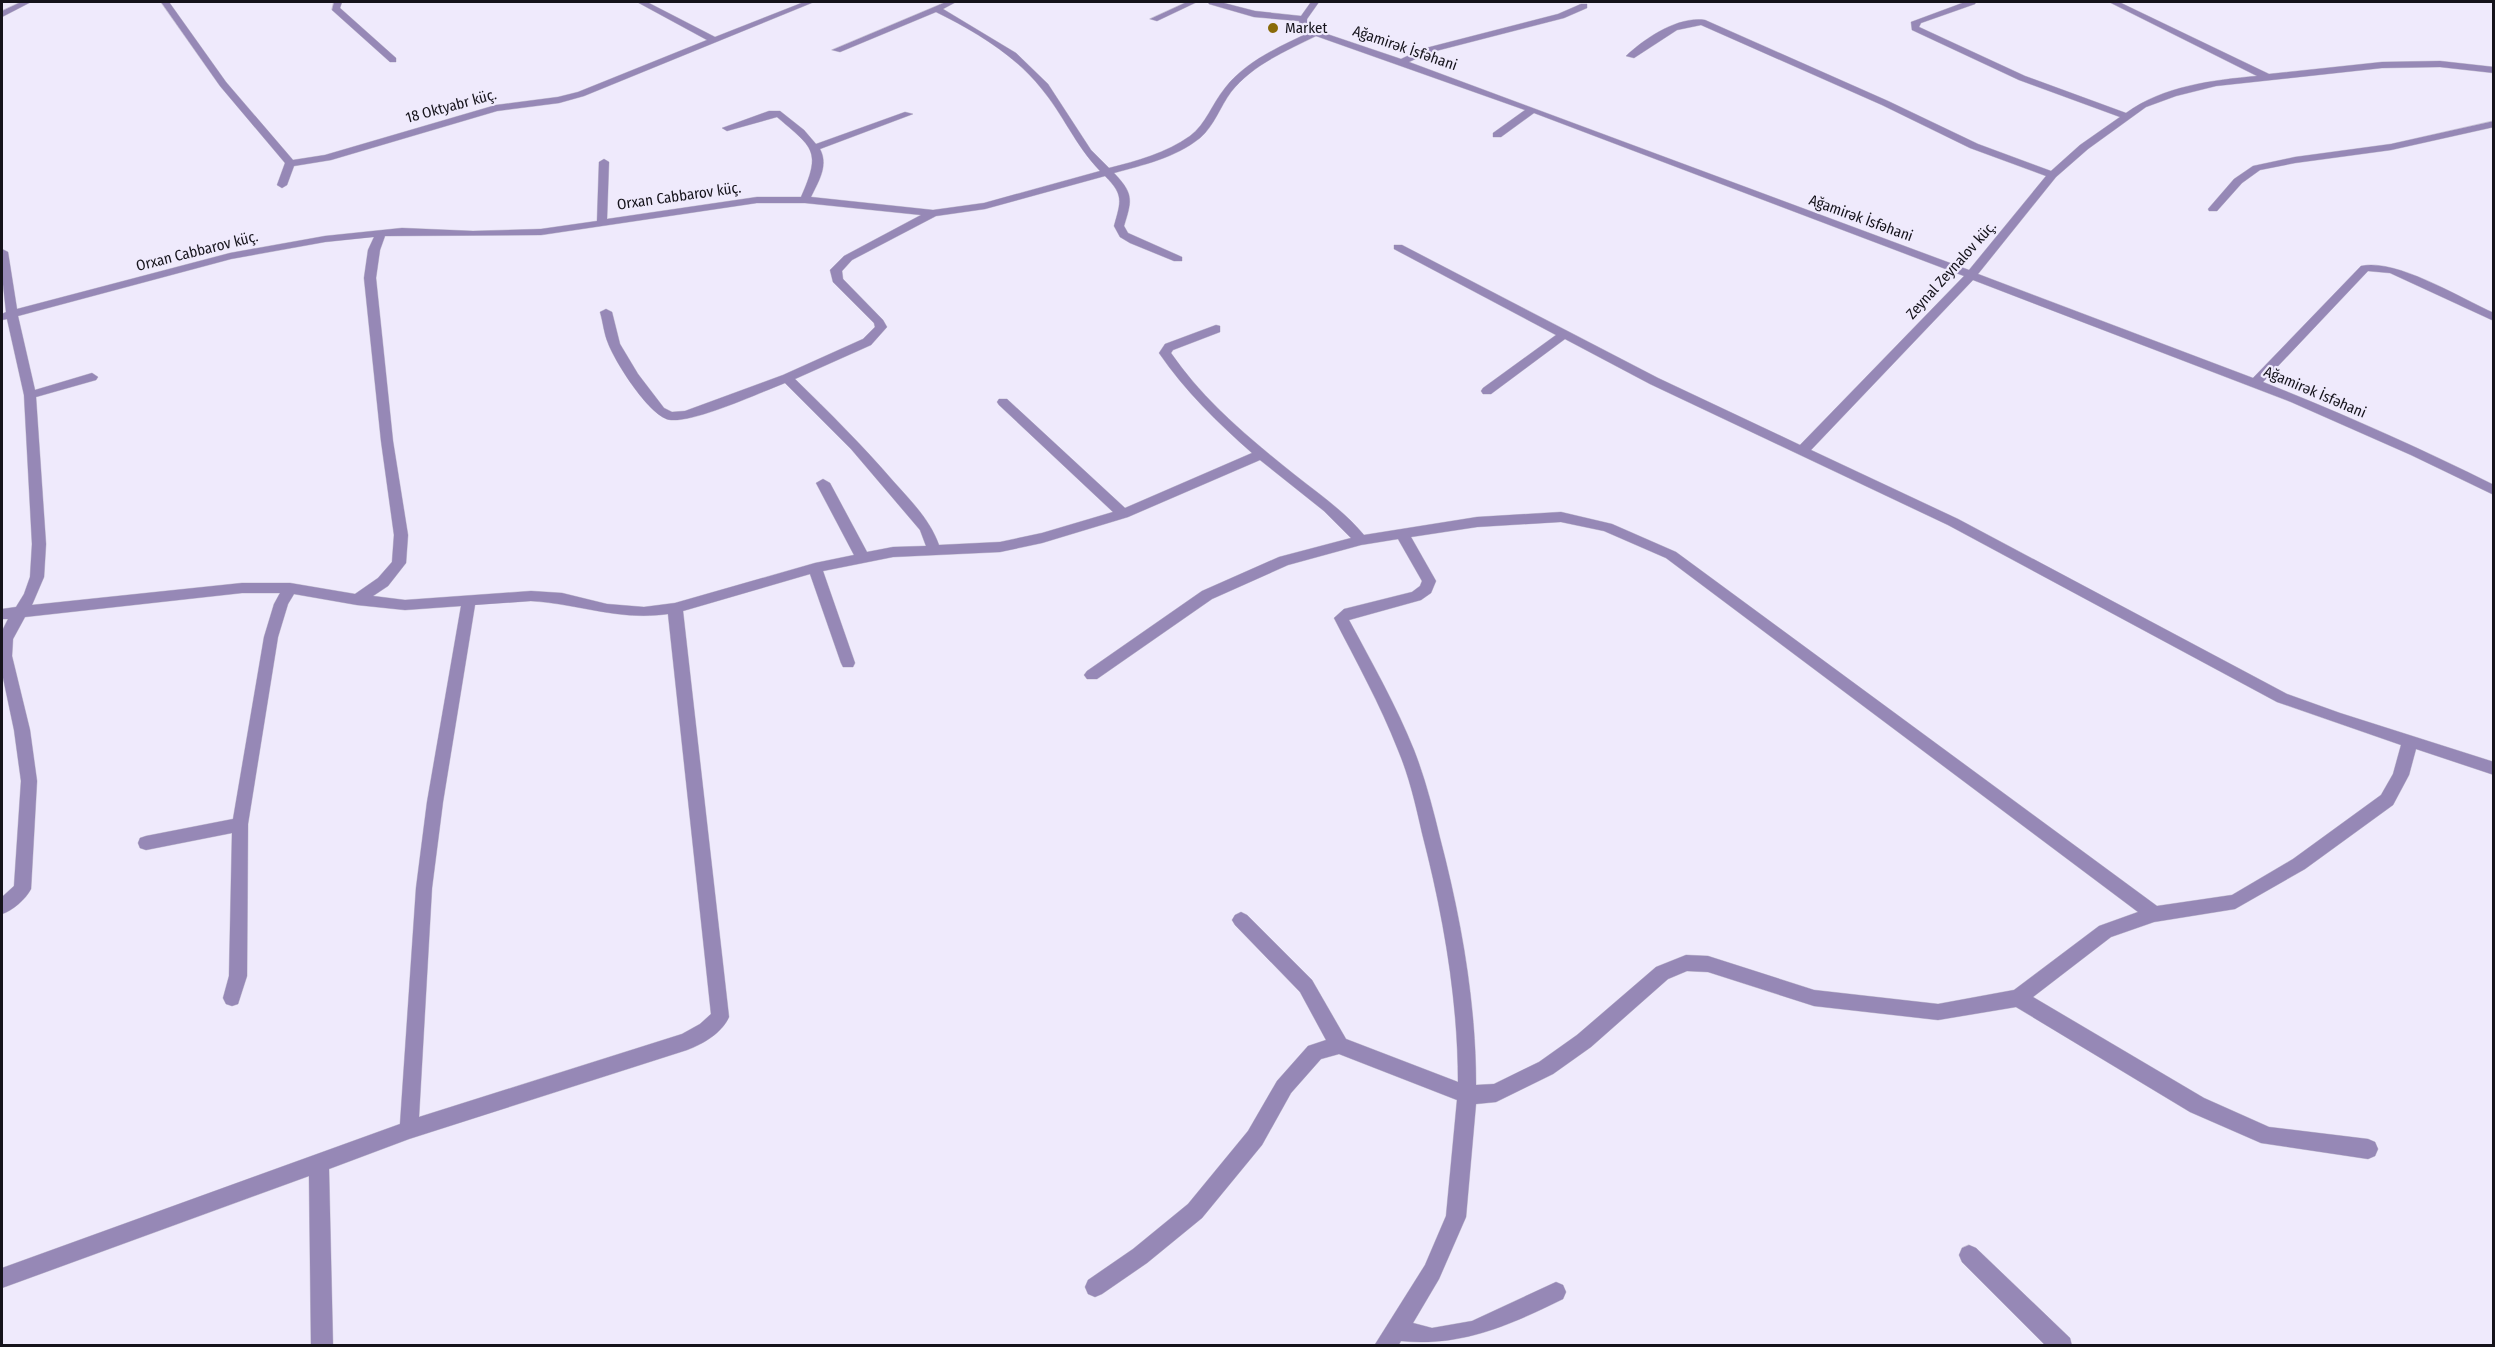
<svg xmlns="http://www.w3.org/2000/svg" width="2495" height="1347" viewBox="0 0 2495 1347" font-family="'Fira Sans Condensed',sans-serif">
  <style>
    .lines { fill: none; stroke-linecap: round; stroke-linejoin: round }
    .minor-casing { stroke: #ccc8d8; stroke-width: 1 }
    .minor { fill: #9688b6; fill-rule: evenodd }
    .poi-dot { fill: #8a6b0a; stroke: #efeafc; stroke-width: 2 }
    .labels { text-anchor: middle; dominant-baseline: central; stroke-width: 4.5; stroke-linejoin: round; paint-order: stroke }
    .far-poi-label { font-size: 15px; fill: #15131b; stroke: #efeafc; text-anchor: start }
    .far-street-label { font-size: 15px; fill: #15131b; stroke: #efeafc }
  </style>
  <rect width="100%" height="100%" fill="#efeafc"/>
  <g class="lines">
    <!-- minor casing -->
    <g class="minor-casing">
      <g id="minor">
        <path d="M21,2H31L2,17V11Z"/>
        <path d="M161,2H169L226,82L293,160L325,155L496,105L558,97L578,92L707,40L637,2H647L715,37L804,2H814L584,96L559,103L497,111L331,160L294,166L287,185L282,188L277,185L285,163L220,86Z"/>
        <path d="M334,2H342L340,8L396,58V62H390L332,10Z"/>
        <path d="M946,2H956L943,9L1016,53L1048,84L1091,150L1109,168C1137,161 1166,153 1190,136C1206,124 1212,104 1225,88C1246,61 1279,47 1308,33L1300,27L1299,21L1254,17L1209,4L1208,2H1220L1255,11L1301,16L1311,2H1319L1307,19V24L1318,31L1401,59L1422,49L1558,14L1581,4H1587V8L1564,18L1428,53L1409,62L1969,270L2046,176L1970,148L1882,105L1701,25L1677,30L1634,58L1626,56C1645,38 1678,16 1705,20L1888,101L1978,144L2051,171L2080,145L2120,117L2019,80L1912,30L1911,22L1965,2H1976L1975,4L1921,23L1919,27L2025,76L2126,113C2163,86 2213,80 2257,76L2109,2H2119L2269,74L2382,62L2440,61L2494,67V73L2440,67L2382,68L2216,86L2176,96L2146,107L2088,149L2056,177L1978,274L2253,378L2361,266C2396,258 2460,298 2494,313V321L2390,273L2368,271L2263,382C2341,413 2418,447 2494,485V495L2411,455L2291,402L1973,280L1811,450L1958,519L2287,694L2340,713L2494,762V775L2416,749L2409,775L2393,805L2305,869L2235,909L2154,922L2111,937L2033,997L2204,1098L2269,1127L2368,1139L2375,1142L2378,1149L2375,1156L2368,1159L2261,1143L2190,1112L2016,1007L1938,1020L1814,1006L1708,972L1687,971L1668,979L1591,1047L1553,1074L1496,1102L1476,1104L1466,1217L1439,1279L1413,1323L1432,1328L1472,1321L1556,1282L1563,1285L1566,1292L1563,1299C1510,1325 1462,1347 1401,1341L1398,1346H1374L1425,1265L1446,1216L1457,1100L1339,1054L1321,1059L1291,1093L1262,1145L1202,1218L1147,1263L1102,1294L1095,1297L1088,1294L1085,1287L1088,1280L1133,1249L1188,1204L1248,1131L1277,1081L1308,1046L1326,1040L1300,992L1235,925L1232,920L1235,915L1241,912L1247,915L1312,980L1346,1039L1458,1082C1458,999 1443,914 1422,833C1416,806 1409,776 1398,750C1380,704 1356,661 1334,618L1344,609L1412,592L1420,586L1422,581L1398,539L1361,545L1288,565L1212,599L1097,679H1087L1084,675L1087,671L1202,591L1279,557L1351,538L1324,511L1260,460L1128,517L1042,543L1000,552L893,557L823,571L855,663L853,667H843L841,663L810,574L683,611L729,1017C722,1033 703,1044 687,1050L409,1139L329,1169L333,1346H311L309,1176L2,1288V1268L400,1124L416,888L427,802L461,606L405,610L357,605L294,594L288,604L278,637L248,824L247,976L238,1004L232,1006L226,1004L223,998L229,976L232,833L146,850L140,848L138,843L140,838L146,836L233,819L264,637L274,604L280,593H242L25,617L13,639L12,656L30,730L37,781L31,889C26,899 12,911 2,914V897L14,886L21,781L14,730L2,673V631L8,619H2V609L16,607L24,594L30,577L32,544L24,395L7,319L2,320V314L6,312L2,275V249L8,252L17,309L230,253L325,236L402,228L473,231L541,229L597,221L599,162L604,159L609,162L607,219L757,197H801C822,150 813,148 777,117L727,131L722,128L769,111H780L804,130L816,144L905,112L913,114L820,149C829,166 818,182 811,197L933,210L984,203L1100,171C1075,145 1063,114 1041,88C1015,55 973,30 936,12L840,52L832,50ZM1316,36L1525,110L1493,133V137H1501L1534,113L1964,276L1800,445L1658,378L1402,245H1394V249L1556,335L1483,388L1481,391L1483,394H1491L1565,339L1650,384L1948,525L2277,702L2401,745L2393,774L2381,795L2293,859L2232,895L2157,906L1676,552L1612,524L1561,512L1477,517L1364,535C1344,511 1319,494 1295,475C1250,439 1204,401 1171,353L1173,350L1220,332V326L1216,325L1165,344L1159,353C1185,391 1218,423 1252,453L1125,508L1007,399H999L997,402L999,405L1113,512L1042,533L1000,542L939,545C930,520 912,502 894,482C863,446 829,412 795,379L871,345L887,327L883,320L843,279L842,271L852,260L936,216L985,209L1105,176C1124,195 1121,201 1114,226L1120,237L1130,243L1174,261H1182V257L1128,233L1124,226C1132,200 1134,194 1114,173C1143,165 1175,158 1200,138C1214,126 1220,107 1231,92C1252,65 1286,51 1316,36ZM757,203H805L921,215L844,256L830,270L833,282L874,323L875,327L863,339L783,375L685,411L672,412L664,408L638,374L620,344L612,312L606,309L600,312C603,322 604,334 608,343C615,362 651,419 671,420C696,422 759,393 785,383L851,449L920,530L926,546L893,547L867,552L830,483L823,479L816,483L854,555L815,563L675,603L644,607L607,604L562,593L531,591L405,600L373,596L388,586L406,563L408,535L393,441L376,278L380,250L385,236L541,235ZM374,237L368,250L364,278L381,441L394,535L392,562L378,578L355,594L290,583H242L32,605L44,577L46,544L36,397L96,380L98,377L92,373L35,390L18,316L231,259L325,242ZM1561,522L1604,531L1666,558L2138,912L2099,926L2014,990L1938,1004L1814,990L1708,956L1686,955L1656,967L1577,1035L1539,1062L1494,1084L1476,1085C1476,1002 1461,918 1440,838C1433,809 1425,778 1414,750C1396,705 1372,663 1349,620L1421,600L1431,593L1436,581L1411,537L1477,527ZM531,601C580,604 618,621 668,614L711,1014L700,1024L682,1034L419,1117L432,888L443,802L475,605Z"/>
        <path d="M1187,2H1197L1157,21L1150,19Z"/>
        <path d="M2494,121V127L2391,150L2295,163L2260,170L2242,183L2217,211H2209L2208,209L2234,179L2253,166L2295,157L2391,144Z"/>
        <path d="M1969,1245L1976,1248L2070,1338L2072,1346H2046L1962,1262L1959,1255L1962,1248Z"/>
      </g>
    </g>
    <!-- minor -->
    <use href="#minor" class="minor"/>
  </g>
  <!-- markers -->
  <circle class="poi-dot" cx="1273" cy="28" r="6"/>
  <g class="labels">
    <!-- far-poi labels -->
    <g class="far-poi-label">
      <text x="1285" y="28">Market</text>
    </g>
    <!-- far-street labels -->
    <g class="far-street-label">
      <text transform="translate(1405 48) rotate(19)">Ağamirək İsfəhani</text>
      <text transform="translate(451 106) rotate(-15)">18 Oktyabr küç.</text>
      <text transform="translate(679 196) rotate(-8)">Orxan Cabbarov küç.</text>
      <text transform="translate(1861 218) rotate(20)">Ağamirək İsfəhani</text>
      <text transform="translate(197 251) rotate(-14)">Orxan Cabbarov küç.</text>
      <text transform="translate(1951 270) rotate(-48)">Zeynal Zeynalov küç.</text>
      <text transform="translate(2315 392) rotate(23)">Ağamirək İsfəhani</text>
    </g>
  </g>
  <!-- border -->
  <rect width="2495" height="1347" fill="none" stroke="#15131b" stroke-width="6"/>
</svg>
